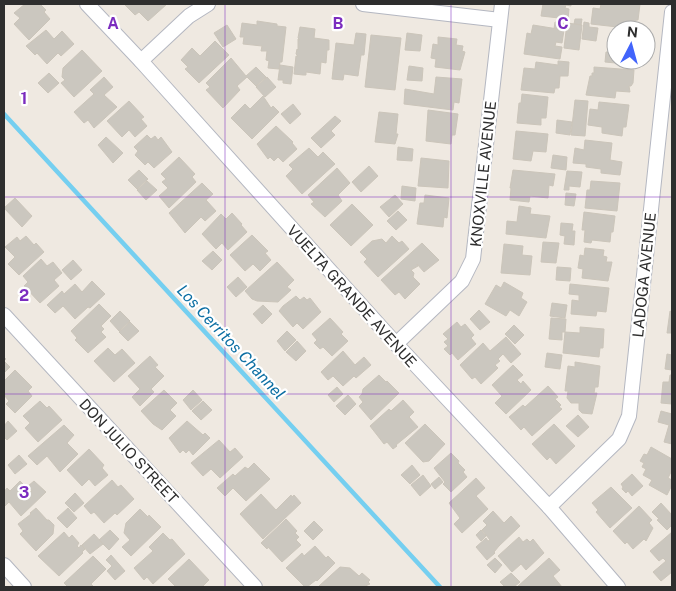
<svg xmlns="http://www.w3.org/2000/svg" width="676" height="591" viewBox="0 0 676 591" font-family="'Public Sans',sans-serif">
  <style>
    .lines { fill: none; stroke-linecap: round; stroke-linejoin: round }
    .stream { stroke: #75cff0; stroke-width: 4.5 }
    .building { fill: #cbc7bf; stroke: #cbc5ba }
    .minor-casing { stroke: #b4b7c1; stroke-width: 16 }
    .minor { stroke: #fff; stroke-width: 14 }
    .grid { fill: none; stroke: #7b2cbf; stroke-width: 1; stroke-opacity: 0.55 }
    .labels { text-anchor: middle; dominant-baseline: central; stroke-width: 4.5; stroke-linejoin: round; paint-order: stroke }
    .street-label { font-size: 15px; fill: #2e2e2e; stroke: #fff }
    .water-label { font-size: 16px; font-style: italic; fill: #0d6fa3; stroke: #fff }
    .grid-label { font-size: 16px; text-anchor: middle; font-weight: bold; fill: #7b2cbf; stroke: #fff; stroke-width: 4.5; stroke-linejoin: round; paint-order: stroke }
  </style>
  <rect width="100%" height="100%" fill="#efe9e1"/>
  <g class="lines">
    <!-- stream -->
    <path class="stream" d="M4,114L440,587"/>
  </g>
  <!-- building -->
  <g class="building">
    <path d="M25,4H40L46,10L44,12L50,19L29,40L14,24L20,18L14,13Z"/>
    <path d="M124,4H167L148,21L139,12L135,15Z"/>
    <path d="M543,4H571V6L566,5L565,8L569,9L568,19L541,16Z"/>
    <path d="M601,4H640L638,20H636L635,29L591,24L593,8L600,9Z"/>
    <path d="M575,19H582L581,25L574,24Z"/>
    <path d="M257,21L277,24V26L286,27L282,62H280L279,69L268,68L269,61L266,60L267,51H261L262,46L243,44L244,37H240L242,23L257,25Z"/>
    <path d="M555,22L566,24V30L554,29Z"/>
    <path d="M584,22L589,23V27L598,28L596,41L582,39Z"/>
    <path d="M567,23L582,25L579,50L564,48Z"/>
    <path d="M227,25L236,39L223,47L214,33Z"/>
    <path d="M533,25L564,30L562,43L556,42L555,46L562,47L560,59L524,54L527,33L531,34Z"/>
    <path d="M300,27L315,29L314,38L329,40V50H327L326,63L321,62L320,74L306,72V75H303L294,74L296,56H298L296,54L297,49L298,50V39L300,40L298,38Z"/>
    <path d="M46,30L54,39L62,31L74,44L61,56L58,53L47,64L37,53L35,55L26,46Z"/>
    <path d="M356,33L366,34L364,55H361L358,76L344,74L343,80L332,79L336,43L354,45Z"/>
    <path d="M407,33L422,35L420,51L405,50Z"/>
    <path d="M610,34H616V60H627L626,64L605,62L606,52H611L612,43H609Z"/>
    <path d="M371,35L401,38L395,90L365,87Z"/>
    <path d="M438,37L457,39L456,45L463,46L462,51L465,52L460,70L435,67L436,59L431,58L433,44L438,45Z"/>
    <path d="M215,41L229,55L199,83L185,69L188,67L181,60L192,48L200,56Z"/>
    <path d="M82,50L102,71L74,97L61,83L65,80L62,77L63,68Z"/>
    <path d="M231,58L246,76L256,67L266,77L256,86L247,77L237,86L240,90L223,108L206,90L210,87L206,83Z"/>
    <path d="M558,61L569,62L568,76H560L559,88H555L554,93L521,90L524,68L535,69L536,62L558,65Z"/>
    <path d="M280,65L293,67L291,84L283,83V80H278Z"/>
    <path d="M409,66L423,68L422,81L407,80Z"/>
    <path d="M594,67L634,70L633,83L631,86H629L630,92L616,91L615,98L586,95L590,76H592V73H594Z"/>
    <path d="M49,73L59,83L48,93L38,83Z"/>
    <path d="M104,77L113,87L104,95L117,107L94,128L88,120L84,123L74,112L94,94L90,90Z"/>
    <path d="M267,77L276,87L265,97L256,87Z"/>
    <path d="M436,77L462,79L459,103L454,102L453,110L404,104L405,89L434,94Z"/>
    <path d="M522,94L548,97L546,118H541V125L517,123L519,103H521Z"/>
    <path d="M263,96L271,108L273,106L279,112L252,139L231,118L245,104L250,109Z"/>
    <path d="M575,100L588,101L585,136L571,135Z"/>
    <path d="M129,101L144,117L141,119L147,126L135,137L129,130L122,137L107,121Z"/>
    <path d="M599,102L629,105L626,127H623L622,136L602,133V127L588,125L590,109L598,110Z"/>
    <path d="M293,104L301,114L290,124L281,114Z"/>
    <path d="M428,110L458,114L455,135H452L451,144L426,141Z"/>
    <path d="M379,112L398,114L396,134H398L395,144L375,142Z"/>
    <path d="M335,116L341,121L331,131L335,135L321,148L311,138Z"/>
    <path d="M557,120L572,122L570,135L556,133Z"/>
    <path d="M276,126L293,142L292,143L297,149L283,162L278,157L274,161L270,157L268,159L257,144Z"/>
    <path d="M516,131L548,134L546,152L533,151L531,161L513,159Z"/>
    <path d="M147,135L151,139L155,136L158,140L161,137L172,152L154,168L148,162L145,165L135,155L138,151L134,147Z"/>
    <path d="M106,137L123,153L113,163L98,145Z"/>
    <path d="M585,140L612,143L610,160L622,162L620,175L601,173V169L586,167V164L573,163L575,148L584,150Z"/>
    <path d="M398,147L413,149L412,161L397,160Z"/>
    <path d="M309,148L318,157L323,152L335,164L302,194L286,176L293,169L289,165Z"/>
    <path d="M553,155L567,157L566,170L551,168Z"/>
    <path d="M179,157L195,174L192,177L196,182L169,208L159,196L168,188L162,182L166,179L161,174Z"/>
    <path d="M421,158L449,161L448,188L418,186Z"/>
    <path d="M369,166L378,176L361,192L352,182Z"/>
    <path d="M337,168L350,183L338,195L342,201L325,217L311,204L314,202L308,195Z"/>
    <path d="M139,170L148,179L137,189L128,180Z"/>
    <path d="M513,170L555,174L553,186L549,185L548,198L530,196L529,202L510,200L511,188H510Z"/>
    <path d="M567,171L582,172L580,187L569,186V190H564Z"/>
    <path d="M147,181L157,190L146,200L137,190Z"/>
    <path d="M591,181L620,183L617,211L585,208L587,190H590Z"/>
    <path d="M202,183L213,194L206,200L216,211L205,221L201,217L185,233L169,213Z"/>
    <path d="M402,186L416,188L415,201L401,199Z"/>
    <path d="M566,193L576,194L574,206L565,205Z"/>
    <path d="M395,195L403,204L389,217L380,207Z"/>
    <path d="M425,195L449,198L447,218L444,217L443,227L417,224L420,203H424Z"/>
    <path d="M15,198L32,216L22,227L4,208Z"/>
    <path d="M352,204L373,225L351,246L330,225Z"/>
    <path d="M519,206L531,208L530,214L550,216L546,238L506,234L507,221L517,222Z"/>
    <path d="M398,211L407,220L396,230L387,221Z"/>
    <path d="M584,212L615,216L613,232H611L610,242L592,240L591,243L584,242L585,230H582Z"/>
    <path d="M232,213L242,224L241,225L247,232L228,250L222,243L216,249L202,234L221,214L226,219Z"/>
    <path d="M561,223L573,224L572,231H575L574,245L564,244L565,236L560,235Z"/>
    <path d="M252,235L268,251L265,253L271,260L260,271L253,264L245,271L230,255Z"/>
    <path d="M26,236L34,245L36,243L44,252L19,275L8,264L15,257L5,247L17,237L20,241Z"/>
    <path d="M392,236L399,243L402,241L409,249L378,277L364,262L367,259L360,252L372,241L382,239L386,243Z"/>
    <path d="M543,242L559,243L556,263L541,262Z"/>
    <path d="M422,243L439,260L424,272L417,264L418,266L411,270L414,273L413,277L420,284L405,299L399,292L395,295L381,280Z"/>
    <path d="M504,244L523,246L522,255L532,256L530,275L501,273Z"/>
    <path d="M585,248L604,250L603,256L607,257L606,262H612L608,281L582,278L583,269L578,268L580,255L584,256Z"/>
    <path d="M213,251L222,260L212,270L202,261Z"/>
    <path d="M41,259L47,266L53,262L62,273L54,280L59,286L40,303L24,286L28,282L23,276Z"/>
    <path d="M73,260L82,270L71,280L62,270Z"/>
    <path d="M277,262L294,280L287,287L291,290L278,302L257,301L252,299L245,291Z"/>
    <path d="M557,267L571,268L570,281L556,280Z"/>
    <path d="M238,277L247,287L236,297L227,287Z"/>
    <path d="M92,281L105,294L90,308L88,307L75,319L63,306L55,313L47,305L62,291L64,294L75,284L82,292Z"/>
    <path d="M504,282L523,293L521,298L527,302L519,316L510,310L506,316L485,304L496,285L501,288Z"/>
    <path d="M570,284L609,288L606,312L597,311L596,316L571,314L572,300L579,301V295L569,294Z"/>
    <path d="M296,296L300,300L304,297L307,300L310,298L321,312L303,329L297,323L293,327L279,311L283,306Z"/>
    <path d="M552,303L567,305L565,318L550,316Z"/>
    <path d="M99,304L111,316L101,326L104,329L101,332L106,337L88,353L75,340L77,338L71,331Z"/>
    <path d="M263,305L272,314L262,324L253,314Z"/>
    <path d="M479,310L490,322L480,330L470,319Z"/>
    <path d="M120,311L130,321L119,331L110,321Z"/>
    <path d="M670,311L672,312V333H667Z"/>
    <path d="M330,318L343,332L341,334L348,341L332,356L323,347L320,349L314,343L317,340L312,334Z"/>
    <path d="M551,318L566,319L565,332H562V340L549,339Z"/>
    <path d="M130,322L139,331L128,341L119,332Z"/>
    <path d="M457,322L461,327L465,324L474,335L471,338L476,344L458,360L452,353L450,355L444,349L448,346L444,342L448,339L443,334Z"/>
    <path d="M514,325L524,335L515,344L505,334Z"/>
    <path d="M580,327L604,329L603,348H600L599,357L563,353L565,332L580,333Z"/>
    <path d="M287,331L296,340L285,351L277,341Z"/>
    <path d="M506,337L521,354L511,363L503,354L498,359L500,361L495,365L498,368L481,384L475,377L472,379L460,365L483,343L490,351Z"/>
    <path d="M297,341L306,351L296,361L286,352Z"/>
    <path d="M108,348L115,355L122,349L135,363L114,382L94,361Z"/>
    <path d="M343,351L355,365L364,357L371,365L356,378L354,376L343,386L333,376L328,380L321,372Z"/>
    <path d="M547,353L562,355L560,369L545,367Z"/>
    <path d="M667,354L672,355V370L665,369Z"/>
    <path d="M150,356L158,365L155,367L164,376L151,389L154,392L140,406L132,397L140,389L128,376Z"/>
    <path d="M4,357L6,359L4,361L10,367L4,373Z"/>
    <path d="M575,362L600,366L598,387H595L594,393H597L592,414L582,413L579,410V403H571L567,398L568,391H565L568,366L575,367Z"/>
    <path d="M513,365L523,375L517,380L521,384L523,381L531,390L506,414L495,403L502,396L492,385Z"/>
    <path d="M15,370L32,387L28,391L32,396L15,413L6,404L9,401L4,395V381Z"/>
    <path d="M379,375L386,382L387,381L399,393L371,420L359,406L363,402L359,397L362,394L363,389Z"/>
    <path d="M670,375H672V404L661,403L663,382H669Z"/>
    <path d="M548,386L558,397L555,399L561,405L559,407L562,409L532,436L524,427L521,430L509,417L523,405L525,407Z"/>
    <path d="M337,387L343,394L334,402L328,395Z"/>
    <path d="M164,390L177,403L170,410L176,416L162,430L153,424L141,411Z"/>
    <path d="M193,390L202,400L191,410L183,400Z"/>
    <path d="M348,395L356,404L345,415L336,406Z"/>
    <path d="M403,400L414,412L409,417L418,427L396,445L397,446L393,449L387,442L384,444L370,426L389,409L391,411Z"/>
    <path d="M40,401L47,408L49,406L62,420L38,442L25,428L30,423L23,416Z"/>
    <path d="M203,401L212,410L201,420L192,411Z"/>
    <path d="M661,411L672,414V444L664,442L669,425L658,422Z"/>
    <path d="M578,415L589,427L578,437L566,426Z"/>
    <path d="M8,421L17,431L7,440L4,437V426Z"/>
    <path d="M187,421L203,435L205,433L210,438L193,455L189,450L186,453L183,450L180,453L169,438Z"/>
    <path d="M425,424L445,444L429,461L423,462L405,443Z"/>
    <path d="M554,424L575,446L556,464L550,457L547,460L532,444Z"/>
    <path d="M64,425L74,435L67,443L78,454L60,472L47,456L37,465L28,456Z"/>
    <path d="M219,440L230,452L235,448L243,457L220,478L211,469L203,476L191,463Z"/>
    <path d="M651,447L672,459V470L668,478L672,480V485L667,495L649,485L652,480L643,475L646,469L642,467L644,463L640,461L644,454L647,455Z"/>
    <path d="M89,449L104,465L102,468L108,475L95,486L89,479L82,486L67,470Z"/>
    <path d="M451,453L459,461L458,463L465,470L463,472L467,477L451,492L443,484L445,482L434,468Z"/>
    <path d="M19,455L27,464L15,474L8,465Z"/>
    <path d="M254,463L270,479L246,501L233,488L225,496L217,488L233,474L235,476L245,467L248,469Z"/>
    <path d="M412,465L420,475L410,484L401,475Z"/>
    <path d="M632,474L643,486L632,496L628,491L626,493L622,489L623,487L621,484Z"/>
    <path d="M423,475L431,486L420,496L411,485Z"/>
    <path d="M439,477L443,482L435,489L431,484Z"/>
    <path d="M476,478L485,488L476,496L488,509L462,533L454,524L460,518L449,503Z"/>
    <path d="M112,480L118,487L121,485L134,499L117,515L115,513L104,523L94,512L91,514L84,506Z"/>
    <path d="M20,481L31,492L32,491L28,486L34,481L46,492L21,516L9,502L4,507V492L7,488L10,491Z"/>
    <path d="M611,487L632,508L610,528L596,512L598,510L592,503Z"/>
    <path d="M75,493L84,503L74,512L65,503Z"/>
    <path d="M261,494L276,510L291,495L292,497L294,495L301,503L263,539L240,514Z"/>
    <path d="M661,503L672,515V525L667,530L657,520L659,519L652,512Z"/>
    <path d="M639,506L652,520L649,523L653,528L646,541L644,539L633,549L627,542L625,544L613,531Z"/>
    <path d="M36,508L47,520H49L54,525L53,534L36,551L20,534L23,531L18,524L31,514L30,513Z"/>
    <path d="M68,508L77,518L67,528L57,518Z"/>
    <path d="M140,509L148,517L149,515L161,527L131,556L122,547L130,540L124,533L126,523Z"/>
    <path d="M493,511L504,523L511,516L520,526L499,546L494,552L495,553L487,560L476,547L486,538L488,541L490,540L482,530L487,525L483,521Z"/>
    <path d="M286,519L297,531L295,533L299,537L296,540L301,545L282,562L268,547L267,549L261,543Z"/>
    <path d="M314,521L323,530L313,540L304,531Z"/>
    <path d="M110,530L119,539L109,550L99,540Z"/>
    <path d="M481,530L486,536L481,541L476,535Z"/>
    <path d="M64,532L69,538L72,535L79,543L77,546L79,548L81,545L85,549L82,552L83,553L59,576L38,556Z"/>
    <path d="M672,532V572L661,581L653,572L666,561L663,558L659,561L650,551Z"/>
    <path d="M163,533L170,540L172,539L185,554L153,584L147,577L144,580L134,568L153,551L149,547Z"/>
    <path d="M94,534L103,544L90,554L82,545Z"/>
    <path d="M519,537L523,542L527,539L530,542L533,539L544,553L526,570L521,564L512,572L498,556Z"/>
    <path d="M315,546L326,558L328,556L335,563L317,581L316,580L307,587H305L286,568L302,553L304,556Z"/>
    <path d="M111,555L125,571L115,580L107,571L112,566L106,560Z"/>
    <path d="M93,556L106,569L91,584L94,587H68L64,583Z"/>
    <path d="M495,558L502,565L495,573L487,565Z"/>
    <path d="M549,558L560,570L553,576L562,587H517Z"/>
    <path d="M189,559L209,580L202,587H176L168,579Z"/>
    <path d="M340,567L350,568L359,576L362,573L370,580L368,582L370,584L363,587H321L319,586Z"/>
    <path d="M511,573L520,582L514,587H505L500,582Z"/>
  </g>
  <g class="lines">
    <!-- minor casing -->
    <g class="minor-casing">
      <g id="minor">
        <path d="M87,4L141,61L396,344L549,507L618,587"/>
        <path d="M363,4L500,20"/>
        <path d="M141,61L189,16L208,4"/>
        <path d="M4,315L255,587"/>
        <path d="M396,344L462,281L473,259L502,4"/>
        <path d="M549,507L619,439L629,416L672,12"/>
        <path d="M4,565L24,587"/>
      </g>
    </g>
    <!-- minor -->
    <use href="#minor" class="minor"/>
  </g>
  <!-- grid -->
  <path class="grid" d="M225,4V587M451,4V587M4,197H672M4,394H672"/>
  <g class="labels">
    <!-- street labels -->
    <g class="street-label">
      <text transform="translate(483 174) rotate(-84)">KNOXVILLE AVENUE</text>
      <text transform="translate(644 275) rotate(-84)">LADOGA AVENUE</text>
      <text transform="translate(352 296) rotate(48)">VUELTA GRANDE AVENUE</text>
      <text transform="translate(129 451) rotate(47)">DON JULIO STREET</text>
    </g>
    <!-- water labels -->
    <g class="water-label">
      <text transform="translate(231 342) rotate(47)">Los Cerritos Channel</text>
    </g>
  </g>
  <g class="grid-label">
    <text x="113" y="29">A</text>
    <text x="338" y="29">B</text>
    <text x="563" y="29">C</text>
    <text x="24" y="104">1</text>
    <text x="24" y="301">2</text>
    <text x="24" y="498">3</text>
  </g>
  <!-- border -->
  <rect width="676" height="591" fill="none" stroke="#2e2e2e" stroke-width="10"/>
  <!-- north arrow -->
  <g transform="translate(631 45) rotate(6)"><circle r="24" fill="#ffffff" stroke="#ababab"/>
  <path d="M0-4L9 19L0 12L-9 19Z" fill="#4264fb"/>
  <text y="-8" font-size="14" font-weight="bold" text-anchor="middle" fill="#2e2e2e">N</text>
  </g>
</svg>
